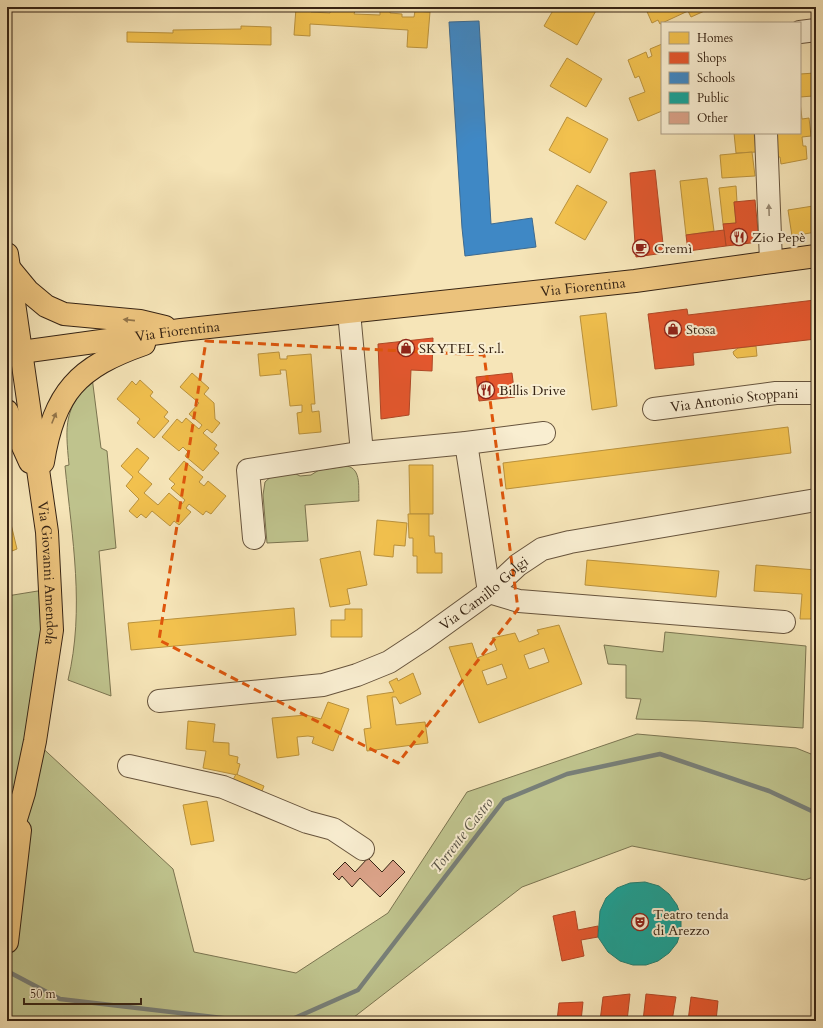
<svg xmlns="http://www.w3.org/2000/svg" width="823" height="1028" viewBox="0 0 823 1028" font-family="Cardo,serif">
  <style>
    .green { fill: #bfc38d; stroke: #7b7450 }
    .homes { fill: #f2c14e; stroke: #ba923d; fill-rule: evenodd }
    .shops { fill: #e4572e; stroke: #b04826 }
    .schools { fill: #3f88c5; stroke: #3d6a90 }
    .public { fill: #17a398; stroke: #217d70 }
    .lines { fill: none; stroke-linecap: round; stroke-linejoin: round }
    .stream { stroke: #787f78; stroke-width: 4.5 }
    .building { fill: #daa288; stroke: #372414 }
    .minor-casing { stroke: #67543d; stroke-width: 24 }
    .major-casing { stroke: #372414; stroke-width: 24 }
    .minor { stroke: #f9eed1; stroke-width: 22 }
    .major { stroke: #ebc27c; stroke-width: 22 }
    .oneway { fill: #988972 }
    .oneway2 { fill: #917348 }
    .marked { fill: none; stroke: #df560c; stroke-width: 3; stroke-dasharray: 8 5; stroke-linejoin: round }
    .labels { text-anchor: middle; dominant-baseline: central; stroke-width: 4; stroke-linejoin: round; paint-order: stroke }
    .poi-label { font-size: 14px; fill: #372414; stroke: #f9eed1; text-anchor: start }
    .street-label { font-size: 14px; fill: #372414; stroke: #f9eed1 }
    .water-label { font-size: 15px; font-style: italic; fill: #575246; stroke: #f9eed1 }
  </style>
  <rect width="100%" height="100%" fill="#f6e5b8"/>
  <filter id="stains"><feTurbulence type="fractalNoise" baseFrequency=".005" numOctaves="4"/><feColorMatrix values="0 0 0 0 .2 0 0 0 0 .09 0 0 0 0 .02 0 0 0 .5 -.17"/></filter>
  <radialGradient id="worn" r=".72"><stop offset=".6" stop-color="#630" stop-opacity="0"/><stop offset="1" stop-color="#630" stop-opacity=".3"/></radialGradient>
  <!-- green -->
  <g class="green">
    <path d="M92,377L101,448L107,451L116,548L99,551L111,696L68,680C85,609 72,538 65,466L69,465C65,423 64,411 92,377Z"/>
    <path d="M347,466C362,469 358,489 359,501L305,505L308,541L267,543L263,495L265,482L274,474L292,472L300,476L311,475L319,470Z"/>
    <path d="M50,589L35,741L173,869L194,952L296,973L388,913L467,792L637,734L796,748L816,756V876L805,880L632,846L522,887L349,1021H7V596Z"/>
    <path d="M665,632L806,646L803,728L698,721L636,719L641,699L626,698V665L608,664L604,645L663,652Z"/>
  </g>
  <!-- homes -->
  <g class="homes">
    <path d="M331,7H342V11H355L354,14L380,15V10L390,11V13L402,14V17H414L415,11L430,12L427,48L407,47L408,30L310,24V36L294,35L296,8L311,9V12L330,13Z"/>
    <path d="M555,7H598L577,45L544,26Z"/>
    <path d="M645,7H708L709,9L691,17L688,11L660,24L658,20L652,23Z"/>
    <path d="M769,7H790V8L769,11Z"/>
    <path d="M241,26L271,27V45L127,42V32L173,33V30L241,29Z"/>
    <path d="M662,44V111L638,121L629,98L645,92L639,76L635,78L628,60L646,52L648,58L652,56L650,49Z"/>
    <path d="M567,58L602,79L586,107L550,86Z"/>
    <path d="M815,73L816,87H812L813,96L800,97V74Z"/>
    <path d="M800,102L802,119L809,118L811,136L802,137L803,146H806L807,159L781,164L780,157H776L774,133H800Z"/>
    <path d="M567,117L608,139L590,173L549,150Z"/>
    <path d="M734,133H754L756,152L736,153Z"/>
    <path d="M752,152L755,176L722,178L720,155Z"/>
    <path d="M707,178L714,231L686,235L680,181Z"/>
    <path d="M577,185L607,202L585,240L555,223Z"/>
    <path d="M736,186L737,202H734L736,223L723,224L719,188Z"/>
    <path d="M813,206L816,232L792,236L788,210Z"/>
    <path d="M606,313L617,406L592,410L580,316Z"/>
    <path d="M756,346L757,356L737,358L734,355L733,352L738,348Z"/>
    <path d="M279,352L280,359H287V356L311,354L315,404H311L312,412L319,411L321,432L299,434L297,413L302,412V405L290,406L286,370H280L281,374L260,376L258,354Z"/>
    <path d="M192,373L209,388L204,394L214,403L215,419L220,423L212,433L207,429L203,433L217,445L214,449L219,453L203,471L185,456L188,452L183,447L179,451L162,437L177,419L182,423L186,418L199,429L202,425L189,414L199,403L180,387Z"/>
    <path d="M140,380L153,392L150,396L168,412L164,417L169,421L154,438L137,423L140,419L117,399L132,381L136,385Z"/>
    <path d="M788,427L791,453L506,489L503,463Z"/>
    <path d="M137,448L149,458L138,472L152,484L144,493L158,505L169,493L182,504L185,500L171,488L175,484L169,479L184,461L203,477L199,482L204,486L208,481L226,496L211,514L206,511L203,515L189,504L186,508L191,512L179,525L174,521L170,526L152,511L146,518L141,514L137,518L129,511L139,499L126,486L133,477L121,466Z"/>
    <path d="M409,465H433V514H410Z"/>
    <path d="M408,514H429V536H434L435,553H442V573H417V556H413V538H409Z"/>
    <path d="M377,520L407,523L405,546L394,545L393,557L374,555Z"/>
    <path d="M11,524L17,549L7,553V525Z"/>
    <path d="M360,551L367,585L347,589L350,604L330,607L320,559Z"/>
    <path d="M587,560L719,571L716,597L585,585Z"/>
    <path d="M756,565L816,570L813,619H800L802,594L754,591Z"/>
    <path d="M294,608L296,635L131,650L128,623Z"/>
    <path d="M345,609H362V637H331V620H345Z"/>
    <path d="M559,625L582,684L479,723L449,647L472,643L477,658L497,650L492,638L515,633L519,642L539,634L537,630ZM544,648L549,662L529,669L524,655ZM502,664L507,678L487,685L482,671Z"/>
    <path d="M413,673L421,694L400,704L396,697H392L396,725L425,722L428,743L367,751L364,729L371,728L367,696L394,692L389,682L397,678L398,681Z"/>
    <path d="M328,702L349,709L333,751L312,743L314,737L308,736L297,737L299,755L277,758L272,718L306,715L321,719Z"/>
    <path d="M188,721L215,724L213,742L229,743V755L238,757L237,763L240,764L237,775L203,768L206,751L186,749Z"/>
    <path d="M236,774L264,786L260,796L231,784Z"/>
    <path d="M207,801L214,841L191,845L183,805Z"/>
  </g>
  <!-- shops -->
  <g class="shops">
    <path d="M655,170L664,253L636,257L630,173Z"/>
    <path d="M755,200L759,242L726,246L723,224L736,223L734,202Z"/>
    <path d="M724,230L726,246L688,251L686,235Z"/>
    <path d="M815,300H816V339L693,353L694,365L655,369L648,314L687,309L688,315Z"/>
    <path d="M433,338L432,371L411,370L409,415L381,419L378,344Z"/>
    <path d="M512,373L515,397L479,401L476,377Z"/>
    <path d="M575,911L578,930L598,926V937L581,940L584,956L562,961L553,916Z"/>
    <path d="M630,994L627,1021H600L603,997Z"/>
    <path d="M646,994L676,997L672,1021H643Z"/>
    <path d="M691,997L718,1001L716,1021H688Z"/>
    <path d="M583,1002L581,1021H557L559,1003Z"/>
  </g>
  <!-- schools -->
  <path class="schools" d="M479,21L491,224L532,218L536,247L465,256L462,228L449,22Z"/>
  <!-- public -->
  <path class="public" d="M645,882L659,886L669,894L677,905L681,917V931L677,943L669,953L658,961L646,965H633L620,961L608,952L598,937L600,911L606,898L617,888L630,883Z"/>
  <g class="lines">
    <!-- stream -->
    <g class="stream">
      <path d="M7,971L60,999L248,1021"/>
      <path d="M288,1021L358,990L504,800L567,774L660,754L769,791L816,813"/>
    </g>
  </g>
  <!-- building -->
  <path class="building" d="M368,858L382,872L393,860L405,872L380,897L360,878L352,887L342,876L339,880L333,874L345,862L355,872Z"/>
  <g class="lines">
    <!-- minor casing -->
    <g class="minor-casing">
      <g id="minor">
        <path d="M800,32L816,30"/>
        <path d="M766,133L771,262"/>
        <path d="M349,312L362,453"/>
        <path id="s1" d="M654,409L776,393H816"/>
        <path d="M466,443L489,592L519,601L784,622"/>
        <path d="M254,538L248,470L352,454L466,443L544,433"/>
        <path id="s2" d="M159,701L323,685L357,675L389,662L424,639L489,592L518,565L542,549L570,542L816,500"/>
        <path d="M129,766L223,787L307,822L333,829L363,849"/>
      </g>
    </g>
    <!-- major casing -->
    <g class="major-casing">
      <g id="major">
        <path id="s3" d="M7,254L47,532L52,630L35,741L24,793L7,848"/>
        <path d="M9,268L28,291L46,306L64,314L140,321L165,327"/>
        <path id="s4" d="M7,354L181,330L635,281L816,256"/>
        <path d="M7,411L30,462"/>
        <path d="M43,462C54,392 78,367 144,344"/>
        <path d="M7,942L20,830"/>
      </g>
    </g>
    <!-- minor -->
    <use href="#minor" class="minor"/>
    <!-- major -->
    <use href="#major" class="major"/>
  </g>
  <!-- one-way arrows -->
  <defs><path id="oneway-solid" d="M-6-.8H1V-3.2L6.5 0L1 3.2V.8H-6Z"/></defs>
  <use class="oneway" href="#oneway-solid" transform="translate(769 210) rotate(-92)"/>
  <g class="oneway2">
    <use href="#oneway-solid" transform="translate(129 320) rotate(-174)"/>
    <use href="#oneway-solid" transform="translate(54 418) rotate(-68)"/>
  </g>
  <!-- marked area -->
  <path class="marked" d="M206,341L484,355L518,609L398,763L159,640Z"/>
  <!-- icons -->
  <defs>
    <g id="restaurant-ring" transform="scale(0.9)"><circle r="9.5" fill="#f9eed1" stroke="#8f2418" stroke-width="1.5"/><path d="M-5-6h1v4h1v-4h1v4h1v-4h1v5L-1.5 .5V6h-2V.5L-5-1ZM5-6V6H3V1.5H1.5Q1.5-4 5-6Z" fill="#8f2418"/></g>
    <g id="cafe-ring" transform="scale(0.9)"><circle r="9.5" fill="#f9eed1" stroke="#8f2418" stroke-width="1.5"/><path d="M-5.5-4.5H6V0H3Q3 3.5 0 3.5H-2.5Q-5.5 3.5-5.5 0ZM3-3.2v2h1.7v-2ZM-6 4.5H4V6H-6Z" fill="#8f2418"/></g>
    <g id="shop-ring" transform="scale(0.9)"><circle r="9.5" fill="#f9eed1" stroke="#8f2418" stroke-width="1.5"/><path d="M-5-2.5h2.3a2.7 3.5 0 0 1 5.4 0H5L5.5 6h-11ZM-1.5-2.5h3a1.5 2.3 0 0 0-3 0Z" fill="#8f2418"/></g>
    <g id="theatre-ring" transform="scale(0.9)"><circle r="9.5" fill="#f9eed1" stroke="#8f2418" stroke-width="1.5"/><path d="M-5-5.5Q0-4 5-5.5V0Q5 5 0 6Q-5 5-5 0ZM-3.3-2.5H-1v1.5H-3.3ZM1-2.5H3.3v1.5H1ZM-2.8 1Q0 5.5 2.8 1Z" fill="#8f2418"/></g>
  </defs>
  <g fill-rule="evenodd">
    <use href="#restaurant-ring" x="739" y="237"/>
    <use href="#cafe-ring" x="641" y="248"/>
    <use href="#shop-ring" x="673" y="329"/>
    <use href="#shop-ring" x="406" y="348"/>
    <use href="#restaurant-ring" x="486" y="390"/>
    <use href="#theatre-ring" x="640" y="922"/>
  </g>
  <g class="labels">
    <!-- poi labels -->
    <g class="poi-label">
      <text x="752" y="237">Zio Pepè</text>
      <text x="654" y="248">Cremì</text>
      <text x="686" y="329">Stosa</text>
      <text x="419" y="348">SKYTEL S.r.l.</text>
      <text x="499" y="390">Billis Drive</text>
      <text x="653" y="914">Teatro tenda<tspan x="653" dy="16">di Arezzo</tspan></text>
    </g>
    <!-- street labels -->
    <g class="street-label">
      <text stroke="none"><textPath href="#s4" startOffset="580">Via Fiorentina</textPath></text>
      <text stroke="none"><textPath href="#s4" startOffset="172">Via Fiorentina</textPath></text>
      <text stroke="none"><textPath href="#s1" startOffset="81">Via Antonio Stoppani</textPath></text>
      <text stroke="none"><textPath href="#s3" startOffset="322">Via Giovanni Amendola</textPath></text>
      <text stroke="none"><textPath href="#s2" startOffset="352">Via Camillo Golgi</textPath></text>
    </g>
    <!-- water labels -->
    <g class="water-label">
      <text transform="translate(462 835) rotate(-52)">Torrente Castro</text>
    </g>
  </g>
  <!-- margin -->
  <rect width="823" height="1028" fill="none" stroke="#f6e5b8" stroke-width="24"/>
  <rect x="8" y="8" width="807" height="1012" fill="none" stroke="#372414" stroke-width="2"/>
  <rect x="12" y="12" width="799" height="1004" fill="none" stroke="#372414"/>
  <!-- legend -->
  <rect x="661" y="22" width="140" height="112" fill="#f9eed1" stroke="#ab9d85"/>
  <rect x="669" y="32" width="20" height="12" fill="#f2c14e" stroke="#ab9d85"/>
  <text x="697" y="42" font-size="12" fill="#372414">Homes</text>
  <rect x="669" y="52" width="20" height="12" fill="#e4572e" stroke="#ab9d85"/>
  <text x="697" y="62" font-size="12" fill="#372414">Shops</text>
  <rect x="669" y="72" width="20" height="12" fill="#3f88c5" stroke="#ab9d85"/>
  <text x="697" y="82" font-size="12" fill="#372414">Schools</text>
  <rect x="669" y="92" width="20" height="12" fill="#17a398" stroke="#ab9d85"/>
  <text x="697" y="102" font-size="12" fill="#372414">Public</text>
  <rect x="669" y="112" width="20" height="12" fill="#daa288" stroke="#ab9d85"/>
  <text x="697" y="122" font-size="12" fill="#372414">Other</text>
  <!-- scale -->
  <path d="M24 998v6h117v-6" fill="none" stroke="#372414" stroke-width="2"/>
  <text x="30" y="998" font-size="12" fill="#372414" stroke="#f9eed1" stroke-width="3" paint-order="stroke">50 m</text>
  <rect width="100%" height="100%" filter="url(#stains)"/>
  <rect width="100%" height="100%" fill="url(#worn)"/>
</svg>
